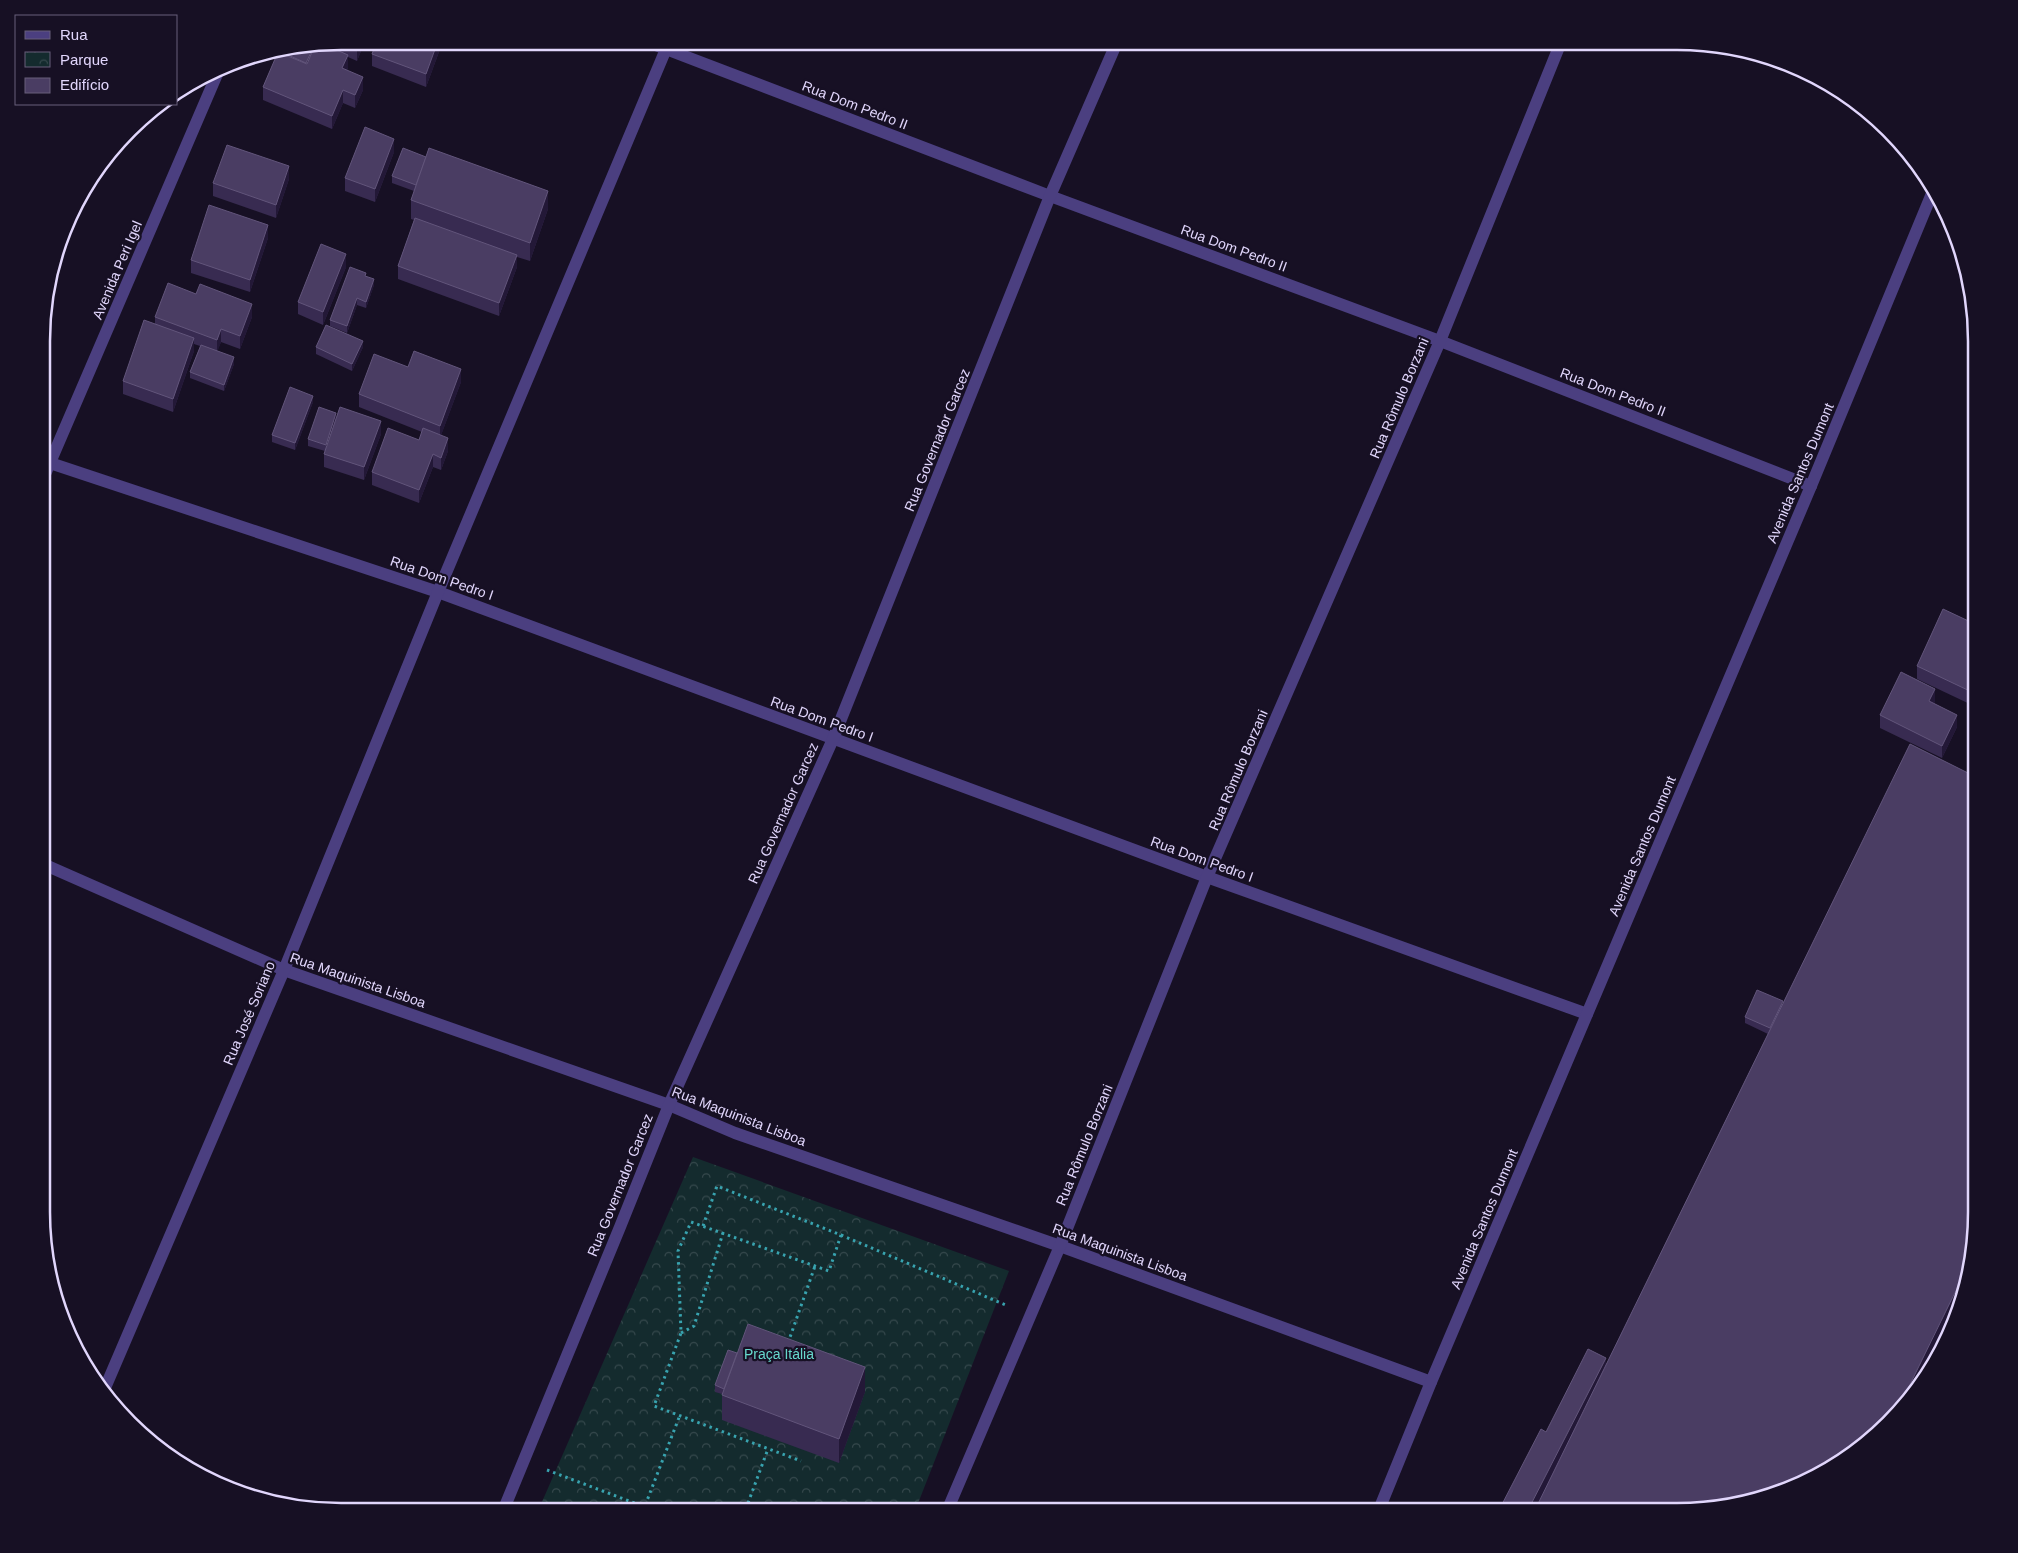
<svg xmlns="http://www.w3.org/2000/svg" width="2018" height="1553" viewBox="0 0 2018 1553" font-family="Helvetica,sans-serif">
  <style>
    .park { fill: url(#park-crowns) }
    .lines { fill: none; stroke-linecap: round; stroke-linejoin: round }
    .path { stroke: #38a3af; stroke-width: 3; stroke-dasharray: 2.5 4; stroke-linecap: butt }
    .minor { stroke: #4b3f80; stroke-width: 12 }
    .wall { fill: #382b51 }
    .shaded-wall { fill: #231837 }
    .building { fill: #4a3d63; stroke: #62557b }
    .labels { text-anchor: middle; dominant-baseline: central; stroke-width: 4.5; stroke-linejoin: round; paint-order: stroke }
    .street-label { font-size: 14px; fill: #e1d6fc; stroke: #171024 }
    .park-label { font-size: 14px; fill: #67d8cd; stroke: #171024 }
    .rim { fill: none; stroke: #e1d6fc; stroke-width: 2.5 }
  </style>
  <defs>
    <pattern id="park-crowns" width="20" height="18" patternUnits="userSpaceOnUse" patternTransform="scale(1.25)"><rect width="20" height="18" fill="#142b2e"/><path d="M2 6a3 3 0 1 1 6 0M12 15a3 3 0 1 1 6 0" fill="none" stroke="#36494d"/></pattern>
  </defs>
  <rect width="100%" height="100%" fill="#171024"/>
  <!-- park -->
  <path class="park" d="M693,1157L1009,1271L915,1511H538Z"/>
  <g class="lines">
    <!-- path -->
    <g class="path">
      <path d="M703,1226L717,1186L841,1235L829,1271L691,1222L678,1251L681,1333L654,1406L801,1461"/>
      <path d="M841,1235L1008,1306"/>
      <path d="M681,1333L694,1326L723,1233"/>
      <path d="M788,1343L815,1266"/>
      <path d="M547,1470L645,1507"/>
      <path d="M748,1503L768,1449"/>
      <path d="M643,1511L680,1415"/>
    </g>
    <!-- minor -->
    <g class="minor">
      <path d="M645,41L1050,196L1440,341L1811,486"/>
      <path d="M44,461L438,592L1207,877L1587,1014"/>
      <path d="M43,479L218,72"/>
      <path d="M43,864L284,970L669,1105L735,1133L1060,1246L1431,1382"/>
      <path d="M105,1388L284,970L438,592L666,49"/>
      <path d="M503,1511L620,1227L669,1105L833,739L1050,196L1117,42"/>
      <path d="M947,1511L1060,1246L1207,877L1440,341L1561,42"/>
      <path d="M1378,1512L1431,1382L1811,486L1933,191"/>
    </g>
  </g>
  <!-- wall -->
  <g class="wall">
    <path d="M341,41H365L357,61L348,57V68L347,70L363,90L355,108L343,103L332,129L263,100V87L276,57L269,53L314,46V48L315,45Z"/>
    <path d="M443,41L426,87L372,66V54Z"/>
    <path d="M394,152L375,202L345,191V178Z"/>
    <path d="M392,176L548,209L530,261L517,257V267L499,316L398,279V266L414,220L411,219V200L414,191L392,183Z"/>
    <path d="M289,179L276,218L213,196V183Z"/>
    <path d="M268,238L250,292L191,273V260Z"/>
    <path d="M346,267L323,325L298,314V302Z"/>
    <path d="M366,276L374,285L366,308L357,305L347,333L330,326V320Z"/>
    <path d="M155,317H252L240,349L221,342L217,351L234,364L224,391L190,378V372L200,346L194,344V351L173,412L123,394V381L155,324Z"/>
    <path d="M316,347H363L352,371L316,354Z"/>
    <path d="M408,367L461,382L441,435L448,451L441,470L433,467L419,503L372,485V472L419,440L422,432L359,407V394Z"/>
    <path d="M313,402L295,450L272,442V435Z"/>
    <path d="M336,418L381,434L364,480L324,467V454L325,451L308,446V439Z"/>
    <path d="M1977,625L1974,706L1917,679V666Z"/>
    <path d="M1935,701L1934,703L1957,727L1942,758L1880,728V715Z"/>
    <path d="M1783,1004L1976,1232L1546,1432L1606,1365L1768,1034L1745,1023V1017Z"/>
    <path d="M715,1385L865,1392L839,1463L722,1420V1394L715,1392Z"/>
  </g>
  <!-- shaded-wall -->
  <g class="shaded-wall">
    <path d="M360,41H365L357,61V48Z"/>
    <path d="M438,41H443L426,87V74Z"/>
    <path d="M314,46V51L306,70V63Z"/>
    <path d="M348,55V68L342,80V68Z"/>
    <path d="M363,77V90L355,108V95Z"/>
    <path d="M343,90V103L332,129V116Z"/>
    <path d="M394,139V152L375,202V189Z"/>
    <path d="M289,166V179L276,218V205Z"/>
    <path d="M548,191V209L530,261V243Z"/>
    <path d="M268,225V238L250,292V280Z"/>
    <path d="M60,253V259L47,291Z"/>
    <path d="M346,254V267L323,325V312Z"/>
    <path d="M517,255V267L499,316V303Z"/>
    <path d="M374,279V285L366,308V302Z"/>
    <path d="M357,298V305L347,333V326Z"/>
    <path d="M252,304V317L240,349V336Z"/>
    <path d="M221,329V342L217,353V340Z"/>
    <path d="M194,338V351L173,412V399Z"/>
    <path d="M363,341V347L352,371V364Z"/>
    <path d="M234,357V364L224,391V385Z"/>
    <path d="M461,369V382L440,438V426Z"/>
    <path d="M313,396V402L295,450V443Z"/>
    <path d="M336,413V419L326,451V445Z"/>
    <path d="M381,421V434L364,480V467Z"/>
    <path d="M448,438V451L441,470V458Z"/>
    <path d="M433,454V467L419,503V490Z"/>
    <path d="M1976,688V701L1974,706V693Z"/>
    <path d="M1935,689V701L1929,714V701Z"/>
    <path d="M1957,715V727L1942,758V746Z"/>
    <path d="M1968,1266L1957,1313L1937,1354L1903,1410L1895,1415Z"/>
    <path d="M1606,1358V1371L1534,1512H1527Z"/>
    <path d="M865,1367V1392L839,1463V1439Z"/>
  </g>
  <!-- building -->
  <g class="building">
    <path d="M339,41H360L357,48Z"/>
    <path d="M377,41H438L426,74L372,54Z"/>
    <path d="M323,44L348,55L342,68L363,77L355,95L343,90L332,116L263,87L278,52L307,64L315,45Z"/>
    <path d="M314,46L306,63L279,51Z"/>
    <path d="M365,127L394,139L375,189L345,178Z"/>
    <path d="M227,145L289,166L276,205L213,183Z"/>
    <path d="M403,148L426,157L416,185L392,176Z"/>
    <path d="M429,148L548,191L530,243L411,200Z"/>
    <path d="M209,205L268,225L250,280L191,260Z"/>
    <path d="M415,218L517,255L499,303L398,266Z"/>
    <path d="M321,244L346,254L323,312L298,302Z"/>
    <path d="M350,267L366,273L365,276L374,279L366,302L357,298L347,326L330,320Z"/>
    <path d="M168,283L196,294L200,284L252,304L240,336L221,329L217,340L155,317Z"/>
    <path d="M144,320L194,338L173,399L123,381Z"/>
    <path d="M326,325L363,341L352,364L316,347Z"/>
    <path d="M201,345L234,357L224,385L190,372Z"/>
    <path d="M414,351L461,369L440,426L359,394L374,354L408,367Z"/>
    <path d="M290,387L313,396L295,443L272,435Z"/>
    <path d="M319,407L336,413L326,445L308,439Z"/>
    <path d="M340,407L381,421L364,467L324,454Z"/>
    <path d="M388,428L419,440L423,428L448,438L441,458L433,454L419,490L372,472Z"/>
    <path d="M1943,609L1977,625L1976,688L1974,693L1917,666Z"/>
    <path d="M1901,672L1935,689L1929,701L1957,715L1942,746L1880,715Z"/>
    <path d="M1910,744L1976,777V1232L1968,1266L1895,1415L1810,1481L1736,1506L1677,1512H1534Z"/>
    <path d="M1757,990L1783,1001L1770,1028L1745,1017Z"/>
    <path d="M748,1324L865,1367L839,1439L722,1395Z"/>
    <path d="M1588,1349L1606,1358L1527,1512H1498L1541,1429L1546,1432Z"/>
    <path d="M728,1350L737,1353L724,1389L715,1385Z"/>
  </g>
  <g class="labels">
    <!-- street labels -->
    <g class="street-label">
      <text transform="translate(855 105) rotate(21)">Rua Dom Pedro II</text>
      <text transform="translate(1234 248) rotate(20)">Rua Dom Pedro II</text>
      <text transform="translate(117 270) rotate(-67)">Avenida Peri Igel</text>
      <text transform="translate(1613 392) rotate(21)">Rua Dom Pedro II</text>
      <text transform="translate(1399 398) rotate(-67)">Rua Rômulo Borzani</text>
      <text transform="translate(937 440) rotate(-68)">Rua Governador Garcez</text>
      <text transform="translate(1800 473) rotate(-67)">Avenida Santos Dumont</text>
      <text transform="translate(442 578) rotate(19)">Rua Dom Pedro I</text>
      <text transform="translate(822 719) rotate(20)">Rua Dom Pedro I</text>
      <text transform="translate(1238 770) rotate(-67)">Rua Rômulo Borzani</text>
      <text transform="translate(783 813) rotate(-66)">Rua Governador Garcez</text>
      <text transform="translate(1642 846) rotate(-67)">Avenida Santos Dumont</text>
      <text transform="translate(1202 859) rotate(20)">Rua Dom Pedro I</text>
      <text transform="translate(358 980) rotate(19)">Rua Maquinista Lisboa</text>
      <text transform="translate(249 1013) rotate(-67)">Rua José Soriano</text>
      <text transform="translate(739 1116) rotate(21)">Rua Maquinista Lisboa</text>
      <text transform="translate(1084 1145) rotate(-68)">Rua Rômulo Borzani</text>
      <text transform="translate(620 1185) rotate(-68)">Rua Governador Garcez</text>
      <text transform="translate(1484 1219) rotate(-67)">Avenida Santos Dumont</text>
      <text transform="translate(1120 1252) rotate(20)">Rua Maquinista Lisboa</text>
    </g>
    <!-- park labels -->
    <g class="park-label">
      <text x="779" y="1354">Praça Itália</text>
    </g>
  </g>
  <!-- crop -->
  <path d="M0 0H2018V1553H0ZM341 50H1677A291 291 0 0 1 1968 341V1212A291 291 0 0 1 1677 1503H341A291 291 0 0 1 50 1212V341A291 291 0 0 1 341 50Z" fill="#171024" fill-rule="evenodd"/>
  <path class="rim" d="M341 50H1677A291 291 0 0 1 1968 341V1212A291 291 0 0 1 1677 1503H341A291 291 0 0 1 50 1212V341A291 291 0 0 1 341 50Z"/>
  <!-- legend -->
  <rect x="15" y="15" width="162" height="90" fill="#171024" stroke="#685f7a"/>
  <rect x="25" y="31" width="25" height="8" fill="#4b3f80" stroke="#685f7a"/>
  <text x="60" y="40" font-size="15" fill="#e1d6fc">Rua</text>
  <rect x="25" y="52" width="25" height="15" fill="url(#park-crowns)" stroke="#685f7a"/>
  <text x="60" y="65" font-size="15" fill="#e1d6fc">Parque</text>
  <rect x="25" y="78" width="25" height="15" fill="#4a3d63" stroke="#685f7a"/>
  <text x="60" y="90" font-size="15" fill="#e1d6fc">Edifício</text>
</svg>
